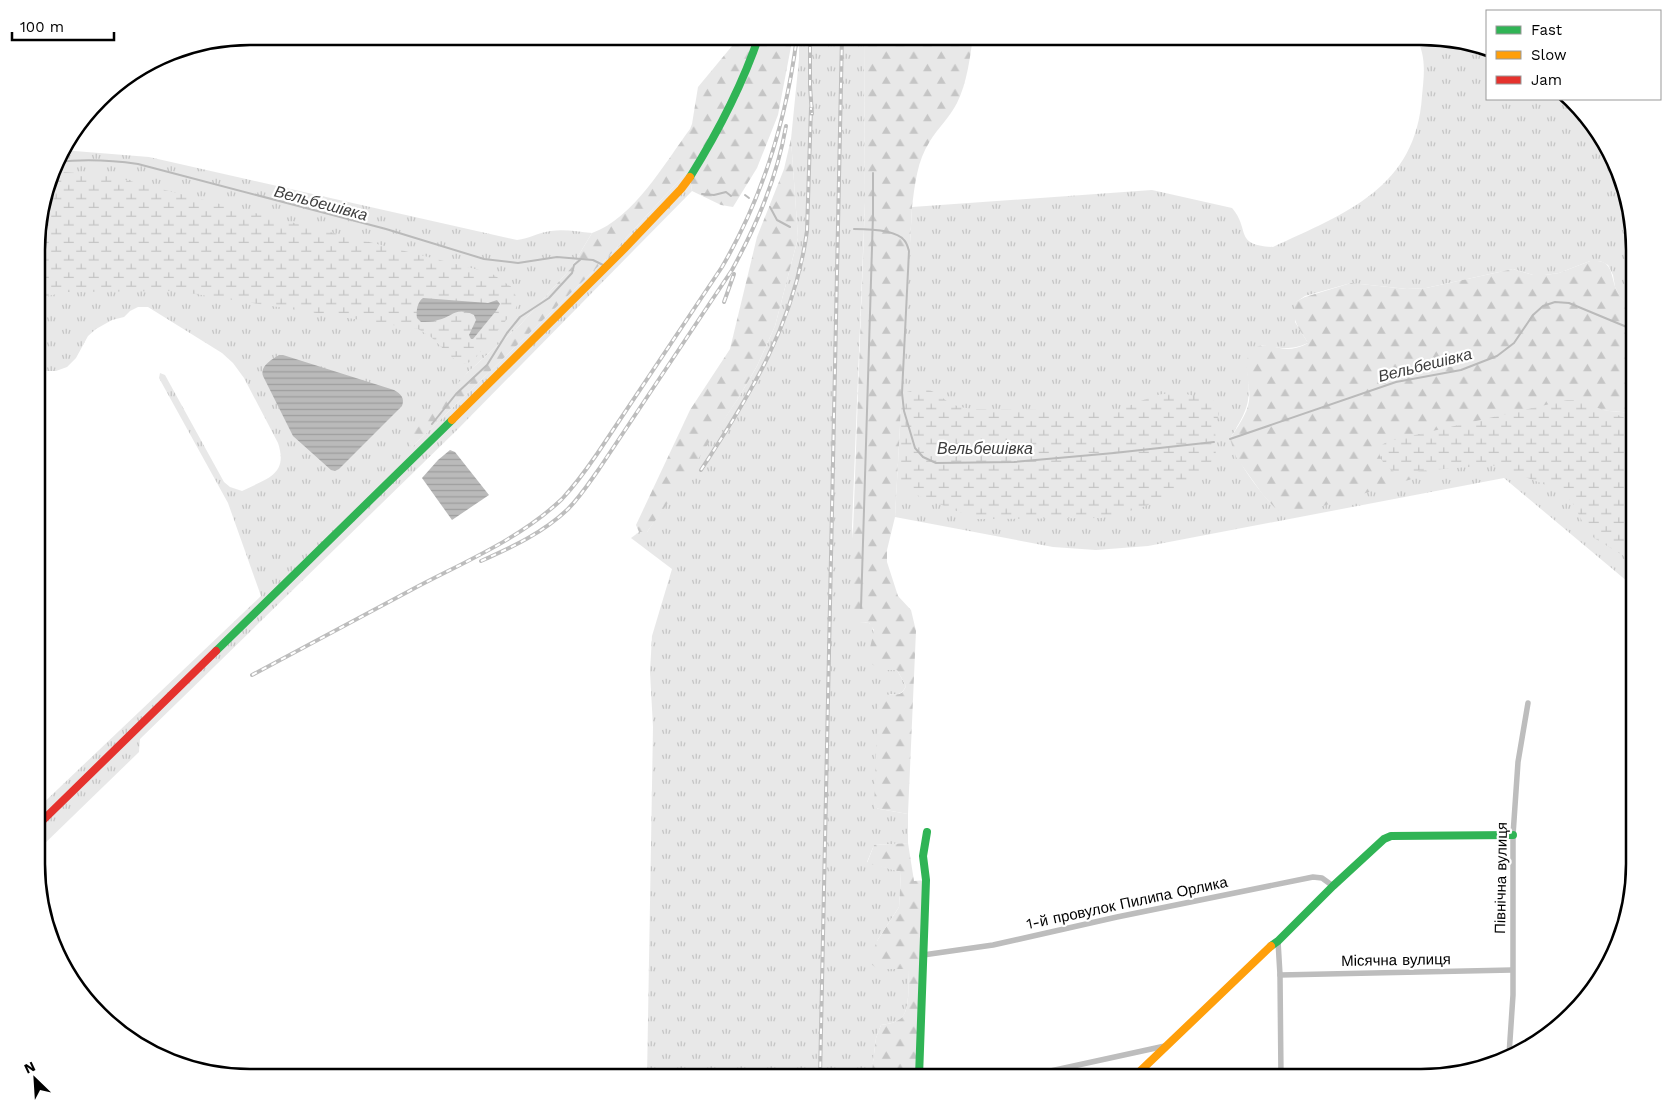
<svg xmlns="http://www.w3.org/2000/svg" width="1671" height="1114" viewBox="0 0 1671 1114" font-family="'Work Sans',sans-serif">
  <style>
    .grass { fill: url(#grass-tufts) }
    .forest { fill: url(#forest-firs) }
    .wetland { fill: url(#wetland-marsh) }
    .water { fill: url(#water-rules) }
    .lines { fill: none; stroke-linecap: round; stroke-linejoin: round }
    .stream { stroke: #bababa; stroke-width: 2 }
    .street { stroke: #bdbdbd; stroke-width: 5.5 }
    .fast { stroke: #30b455; stroke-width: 8 }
    .slow { stroke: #ff9f0a; stroke-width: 8 }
    .jam { stroke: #e5322d; stroke-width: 8 }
    .rail-casing { stroke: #bdbdbd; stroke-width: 4 }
    .rail { stroke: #fff; stroke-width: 2; stroke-dasharray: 5.5; stroke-linecap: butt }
    .labels { text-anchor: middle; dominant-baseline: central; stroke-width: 4.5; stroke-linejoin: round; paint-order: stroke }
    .street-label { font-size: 15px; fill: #000; stroke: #fff }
    .water-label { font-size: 16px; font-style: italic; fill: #3d3d3d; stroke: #fff }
    .rim { fill: none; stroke: #000; stroke-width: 2.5 }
  </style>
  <defs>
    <pattern id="grass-tufts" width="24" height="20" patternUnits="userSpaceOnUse" patternTransform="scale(1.25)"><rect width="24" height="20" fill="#e8e8e8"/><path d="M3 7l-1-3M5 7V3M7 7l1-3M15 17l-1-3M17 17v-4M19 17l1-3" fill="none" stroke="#c5c5c5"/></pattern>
    <pattern id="forest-firs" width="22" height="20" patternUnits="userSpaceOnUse" patternTransform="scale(1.25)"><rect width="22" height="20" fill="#e8e8e8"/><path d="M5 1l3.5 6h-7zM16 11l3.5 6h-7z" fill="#c5c5c5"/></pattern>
    <pattern id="wetland-marsh" width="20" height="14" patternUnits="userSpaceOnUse" patternTransform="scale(1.25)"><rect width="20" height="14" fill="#e8e8e8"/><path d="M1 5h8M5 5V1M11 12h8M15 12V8" fill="none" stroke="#c5c5c5"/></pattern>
    <pattern id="water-rules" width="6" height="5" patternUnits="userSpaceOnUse" patternTransform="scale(1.25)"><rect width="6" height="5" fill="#bababa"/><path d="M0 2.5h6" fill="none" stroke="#9e9e9e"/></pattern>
  </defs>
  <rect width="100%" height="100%" fill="#fff"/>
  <!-- grass -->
  <g class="grass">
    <path d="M799,36H864L865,202L852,527L860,622L869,623L872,626L885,670H897L906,686C902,694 899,695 890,694L874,808L908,814V843L874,845L867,862L901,872L899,907L877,941V969L908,968C908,981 911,1012 900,1019C895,1023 887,1024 881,1025L876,1038L871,1078H647L653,727L650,672L652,636L672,569L631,538L639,532H647L739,397L757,366L775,326L798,238L791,139L799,59Z"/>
    <path d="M1415,36L1487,47V99H1565C1580,115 1588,136 1607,147L1634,236V309L1628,306L1620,297L1615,287L1613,275L1608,265L1600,261H1590L1559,273L1545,275H1533L1513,269L1426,288L1407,289L1351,283L1305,296L1296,302L1295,322L1308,343C1290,351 1280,348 1261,345L1247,369C1252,403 1247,410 1230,439C1239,465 1256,487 1274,507L1573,408L1634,413V587L1504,478L1148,546L1096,550L1053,547L895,517L912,207L1152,190L1232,208C1251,230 1233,245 1273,247C1346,213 1416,188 1422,96C1424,75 1427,55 1415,36Z"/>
    <path d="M62,150L149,157L517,240C529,239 539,232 551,231C565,229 579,232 592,233L571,268L520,325L468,372L411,448L611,254L686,173L690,177L692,191L458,429L140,739L139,752L38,850V808L261,596L228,503L159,378L160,373L165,375L224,482L230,487L242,491C265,479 289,476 278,443L244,378L233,363L222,353L148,307H138L130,311L124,317L112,320L96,329L88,336L76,358L67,367L56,371H43L38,369V222L58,155Z"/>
  </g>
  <!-- forest -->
  <g class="forest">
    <path d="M734,36H793L778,115L757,168L733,207L721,205L692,191L690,177L686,173L611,254L411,448L408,438L468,372L520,325L571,268L592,233C634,218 664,164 690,129L692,124L698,87L732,46Z"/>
    <path d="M864,36H973C970,58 967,83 957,103C950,117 938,128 930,141C917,161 915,184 912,207L895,517L887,550V562L898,596L911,610L916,631L908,814L874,808L878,704L886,695C897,692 900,699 906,686L897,670H880L872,664L870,648L874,630L869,623C859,622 853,624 850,614L865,202Z"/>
    <path d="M791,139L798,238L775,326L757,366L739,397L685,479L647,532H639L636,525L690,410L730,349L757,237L784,169Z"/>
    <path d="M1590,261C1613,259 1610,273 1616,289C1620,298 1626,304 1634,309V413L1573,408L1488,456L1293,515L1283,513L1274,507L1263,495L1236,457L1230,439C1237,427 1247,415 1249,401C1252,384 1237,353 1259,346C1267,343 1278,349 1286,349C1294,349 1301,347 1308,343C1299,328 1291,321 1295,302L1305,297L1351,283L1407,289L1426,288L1513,269L1533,275H1545L1559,273Z"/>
    <path d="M908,843L914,881L926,880L919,1077L871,1078L876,1038L881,1025C887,1024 895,1023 900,1019C911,1012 908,982 908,969H877L869,962L877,941L899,907L901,872L867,863L874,845Z"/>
  </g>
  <!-- wetland -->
  <g class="wetland">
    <path d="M60,172L94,174L118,178L491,273L513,288L518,303L516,308L473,361L464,364H459L431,337L418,329L176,291L67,292L38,298V222L53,173Z"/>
    <path d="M921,389C934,389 940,397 950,403C958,407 965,408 974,409L1112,411C1125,409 1136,402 1149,398C1170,389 1192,395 1213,400C1223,415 1217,414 1215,429C1215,437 1218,447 1215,455C1199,494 1138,510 1101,518L977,519L909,492L903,486L900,477L899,457L902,393Z"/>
    <path d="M1567,400H1576L1634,421V562L1594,538L1584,525L1574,505L1567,497L1551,487L1502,468L1491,465L1396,473C1388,469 1373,455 1382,445C1384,443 1387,442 1389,441Z"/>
  </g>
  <!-- water -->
  <g class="water">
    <path d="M423,298L488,303L497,300L500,304L496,311L473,339H471L469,335L476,320L474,315C455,306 453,317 438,320C432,322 426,322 421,322L417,318C416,312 417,302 423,298Z"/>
    <path d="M279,355H283L394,390C401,394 405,398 402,406L339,469L335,471L331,470L293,436L263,376C260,366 271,360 279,355Z"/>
    <path d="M450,450L455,452L489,495L452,520L422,478L438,460Z"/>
  </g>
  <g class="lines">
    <!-- stream -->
    <g class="stream">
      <path d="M56,162C83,159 111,160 138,164L386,229L484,259L518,263L557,257L593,260L603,265"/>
      <path d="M702,194L714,195L726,192L731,196"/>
      <path d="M745,195L749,198"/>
      <path d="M770,207L777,220L790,227"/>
      <path d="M854,229C867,229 896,230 904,240C907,243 908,248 909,251L902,393L904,411L915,448L923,457L936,463L1014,462L1114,453L1214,442"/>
      <path d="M432,424L456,394L487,365L507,333L520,317L549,298L572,273L574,265L581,259"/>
      <path d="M1230,439L1396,382L1461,370L1497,356L1514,343L1533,315L1543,306L1555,302L1569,303L1634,330"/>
      <path d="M861,608L873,215V173"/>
    </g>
    <!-- street -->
    <g class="street">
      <path d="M1278,941L1280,975L1281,1077"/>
      <path d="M923,955L993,945L1117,917L1313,877L1322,878L1333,886"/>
      <path d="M1280,975L1512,970"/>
      <path d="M1509,1055L1513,995V835L1518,762L1528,703"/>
      <path d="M1023,1077L1165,1046"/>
    </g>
    <!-- fast -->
    <g class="fast">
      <path d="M690,177C718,132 742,86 759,36"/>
      <path d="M216,651L452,420"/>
      <path d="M1271,946L1278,941L1333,886L1384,839L1391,836L1513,835"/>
      <path d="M919,1077L926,880L923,856L927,832"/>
    </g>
    <!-- slow -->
    <g class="slow">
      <path d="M452,420L624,249L681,189L690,177"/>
      <path d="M1134,1077L1271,946"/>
    </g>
    <!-- jam -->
    <path class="jam" d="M38,825L216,651"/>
    <!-- rail casing -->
    <g class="rail-casing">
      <g id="rail">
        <path d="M810,36V86L812,114"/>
        <path d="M724,302L734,274"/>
        <path d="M701,470C751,394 794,324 807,231L811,108"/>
        <path d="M481,561C512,547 543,533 568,509C580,497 589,483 599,469L732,270C757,224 777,178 786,126"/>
        <path d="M252,675C305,647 359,618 413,589C464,562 520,539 562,499C575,485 586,470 597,454L722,267C763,197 787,117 797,36"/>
        <path d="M820,1078L842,36"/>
      </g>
    </g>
    <!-- rail -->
    <use href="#rail" class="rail"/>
  </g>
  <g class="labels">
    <!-- street labels -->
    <g class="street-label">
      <text transform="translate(1501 878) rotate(-89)">Північна вулиця</text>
      <text transform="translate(1127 903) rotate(-12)">1-й провулок Пилипа Орлика</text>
      <text transform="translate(1396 960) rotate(-1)">Місячна вулиця</text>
    </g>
    <!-- water labels -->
    <g class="water-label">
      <text transform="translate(321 203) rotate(15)">Вельбешівка</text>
      <text transform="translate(1425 365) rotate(-14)">Вельбешівка</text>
      <text x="985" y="448">Вельбешівка</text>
    </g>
  </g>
  <!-- crop -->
  <path d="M0 0H1671V1114H0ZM250 45H1421A205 205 0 0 1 1626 250V864A205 205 0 0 1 1421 1069H250A205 205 0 0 1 45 864V250A205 205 0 0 1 250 45Z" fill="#fff" fill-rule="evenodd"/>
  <path class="rim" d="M250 45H1421A205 205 0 0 1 1626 250V864A205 205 0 0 1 1421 1069H250A205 205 0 0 1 45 864V250A205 205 0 0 1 250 45Z"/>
  <!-- legend -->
  <rect x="1486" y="10" width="175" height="90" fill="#ffffff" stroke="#999999"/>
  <rect x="1496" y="26" width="25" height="8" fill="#30b455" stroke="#999999"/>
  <text x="1531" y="35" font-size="15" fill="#000000">Fast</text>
  <rect x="1496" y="51" width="25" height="8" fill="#ff9f0a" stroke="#999999"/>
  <text x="1531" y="60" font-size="15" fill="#000000">Slow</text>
  <rect x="1496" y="76" width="25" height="8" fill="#e5322d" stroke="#999999"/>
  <text x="1531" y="85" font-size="15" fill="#000000">Jam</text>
  <!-- north arrow -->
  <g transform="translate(35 1079) rotate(335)" stroke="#ffffff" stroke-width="4" paint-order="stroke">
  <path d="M0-4L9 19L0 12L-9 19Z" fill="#000000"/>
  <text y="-8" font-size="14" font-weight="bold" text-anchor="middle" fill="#000000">N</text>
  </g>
  <!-- scale -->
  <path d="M12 32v8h102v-8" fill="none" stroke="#000000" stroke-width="2.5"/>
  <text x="20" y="32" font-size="15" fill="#000000" stroke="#ffffff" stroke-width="4" paint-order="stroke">100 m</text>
</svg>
